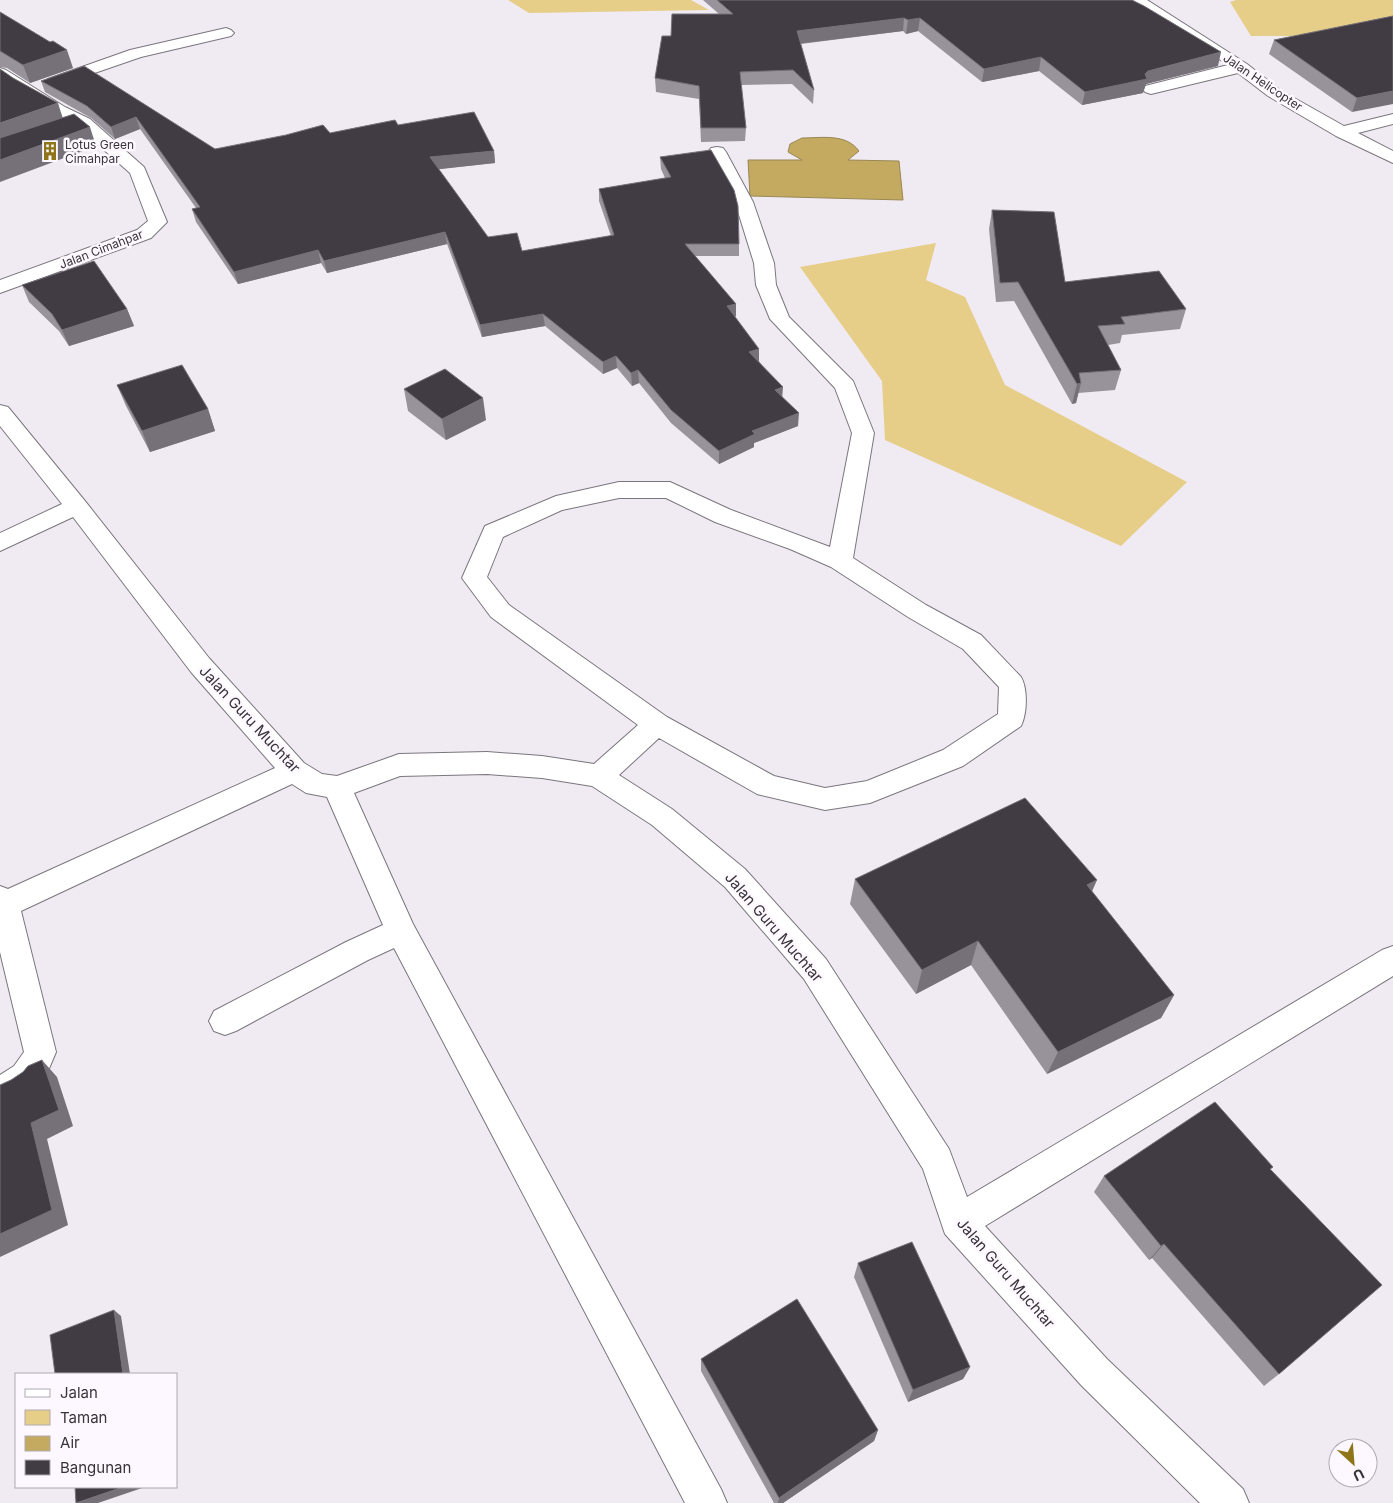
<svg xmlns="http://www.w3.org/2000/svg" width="1393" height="1503" viewBox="0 0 1393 1503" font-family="Inter,sans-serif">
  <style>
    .green { fill: #e6ce88 }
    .water { fill: #c3aa60; stroke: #998754 }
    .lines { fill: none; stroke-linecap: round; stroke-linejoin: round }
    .minor-casing { stroke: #7b767d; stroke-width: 2 }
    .minor { fill: #fff; fill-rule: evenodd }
    .wall { fill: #98939b }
    .shaded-wall { fill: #767078 }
    .building { fill: #413c43; stroke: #767078 }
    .labels { text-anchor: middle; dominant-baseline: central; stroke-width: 5; stroke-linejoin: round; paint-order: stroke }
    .far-street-label { font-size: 12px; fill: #373539; stroke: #fdf8ff }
    .far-poi-label { font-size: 12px; fill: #373539; stroke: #fdf8ff; text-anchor: start }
    .street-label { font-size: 15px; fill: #373539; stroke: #fdf8ff }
  </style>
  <rect width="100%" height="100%" fill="#f0eaf3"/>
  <!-- green -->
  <g class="green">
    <path d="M508,0H691L709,10L529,13Z"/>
    <path d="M1236,0H1393V30L1323,36H1251L1230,2Z"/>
    <path d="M936,243L926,280L965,297L1005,385L1187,482L1121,546L885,440L882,381L800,267Z"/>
  </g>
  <!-- water -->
  <path class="water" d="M802,138C821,138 846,133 859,151L848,160L899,161L903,200L750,196L748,160H802L788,152L790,144Z"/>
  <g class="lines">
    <!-- minor casing -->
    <g class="minor-casing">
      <g id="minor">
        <path d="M1130,0H1147L1247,64L1280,90L1344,126L1393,114V124L1358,133L1393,151V163L1336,136L1268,96L1238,73L1151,94L1145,92L1143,89L1145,86L1228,65Z"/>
        <path d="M226,28L231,30L234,33L231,36L141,57L54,87L48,85L46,82L48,79L130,50Z"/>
        <path d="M0,68L6,70L65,107L90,119L144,167L167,222L151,238L0,293V280L137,230L148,221L130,173L78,127L53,115L0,80Z"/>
        <path d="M717,147L723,148L726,152L753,202L774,263L776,285L789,317L853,381L874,433L853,558L926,605L981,635L1021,677C1028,689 1027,714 1021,726L963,766L870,803L825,810L757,794L659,738L619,775L672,809L745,869L826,959L949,1149L967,1197L1382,950L1393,946V976L985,1226L1107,1359L1243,1489L1249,1503H1200L1081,1385L945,1234L923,1169L804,979L725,887L652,825L592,786L542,778L487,774L400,776L354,793L413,924L721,1489L727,1503H685L394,948L368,960L236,1031L225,1035L214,1031L209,1021L214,1011L346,942L383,925L327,797L306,793L292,784L21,911L56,1052L45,1078L37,1088L26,1095L0,1107V1075L14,1066L24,1052L0,952V886L8,889L275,768L191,672L73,517L0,551V533L62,504L0,426V405L8,407L85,501L209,658L304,763L322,774L337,776L399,754L487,752L542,756L594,764L638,725L491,617L462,578L485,526L556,496L619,482H670L731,510L830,547L852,433L835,388L770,319L756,285L754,263L735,202L708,152L711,148ZM619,498H666L715,522L790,549L831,567L908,617L963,649L999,687L998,714L943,750L867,781L825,788L774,776L667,717L509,605L487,577L503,537L562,510Z"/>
      </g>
    </g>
    <!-- minor -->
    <use href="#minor" class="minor"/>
  </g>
  <!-- wall -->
  <g class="wall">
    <path d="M703,0H1132L1218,66L1146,84L1143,93L1082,105L1039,71L982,82L918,31L906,34L903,31L801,44L814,90L813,104L792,84L741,85L746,128L745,141L701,142L699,99L656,92L655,78L671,36L719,14Z"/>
    <path d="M0,12L73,68L30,83L7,68L0,67Z"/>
    <path d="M1393,16L1352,112L1269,54L1274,40Z"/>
    <path d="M41,81L215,149L398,125L494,151L495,163L438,169L488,237L522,251L611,236L599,201V189L665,178L661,169L660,157L739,244V256H695L736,304V316L735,317L759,361L783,398L798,426L754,443V447L719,464L671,423L639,383L632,386L617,368L603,374L545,326L482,337L447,244L327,273L321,263L238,284L196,222L192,209L196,208L140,129L115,139L91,118L45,92Z"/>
    <path d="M992,210L1065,282L1186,309L1180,329L1122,335L1120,343L1108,345L1121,370L1115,390L1078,393L1076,403L1072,404L1014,301L996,302L989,229Z"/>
    <path d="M22,285L127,309L134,326L69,346L59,331L29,302Z"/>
    <path d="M117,385L208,409L215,431L150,452L126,406Z"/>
    <path d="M404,389L486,420L446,440L408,411Z"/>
    <path d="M855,879L1092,892L1174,995L1161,1018L1047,1074L971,965L916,994L850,904Z"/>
    <path d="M1273,1167L1271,1169L1279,1374L1264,1386L1152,1258L1149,1260L1094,1192L1104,1176Z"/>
    <path d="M858,1263L970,1367L963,1379L908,1402L854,1277Z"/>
    <path d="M701,1359L878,1430L874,1441L783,1503H774L701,1371Z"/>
  </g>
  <!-- shaded-wall -->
  <g class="shaded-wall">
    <path d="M904,18L903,31L796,44L797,31Z"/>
    <path d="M920,18L918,31L906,34L908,20Z"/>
    <path d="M67,50L73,68L30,83L23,65Z"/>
    <path d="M1221,52L1218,66L1146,84L1143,93L1082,105L1085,92L1145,74L1148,71Z"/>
    <path d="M1041,57L1039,71L982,82L984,69Z"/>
    <path d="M1393,91V104L1352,112L1357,98Z"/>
    <path d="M58,103L64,122L0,144V123Z"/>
    <path d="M136,117L140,129L115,139L111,127Z"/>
    <path d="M90,127L96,146L0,182V160Z"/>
    <path d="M494,151L495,163L432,170L430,157Z"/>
    <path d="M445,232L447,244L327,273L324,261Z"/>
    <path d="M318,250L321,263L238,284L234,272Z"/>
    <path d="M736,304V316L726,319L727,306Z"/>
    <path d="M127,309L134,326L69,346L62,330Z"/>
    <path d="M543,314L545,326L482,337L480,325Z"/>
    <path d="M759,349V362L749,352Z"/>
    <path d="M616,356L617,368L603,374V362Z"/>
    <path d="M638,370L639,383L632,386L631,373Z"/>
    <path d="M1081,383L1076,403L1072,404L1077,384Z"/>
    <path d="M783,387L782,400L775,390Z"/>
    <path d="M483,398L486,420L446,440L442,419Z"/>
    <path d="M208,409L215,431L150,452L142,431Z"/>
    <path d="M799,413L798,426L754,443V447L719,464V451L752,431Z"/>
    <path d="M1097,880L1086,905L1087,885Z"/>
    <path d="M978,941L971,965L916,994L922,970Z"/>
    <path d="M1174,995L1161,1018L1047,1074L1058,1052Z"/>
    <path d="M42,1060L57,1077L73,1126L47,1139L68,1225L0,1257V1234Z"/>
    <path d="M1164,1244L1152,1258L1149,1260L1161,1246Z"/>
    <path d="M114,1310L121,1316L130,1374H123Z"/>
    <path d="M970,1367L963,1379L908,1402L913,1390Z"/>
    <path d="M878,1430L874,1441L783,1503H778L779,1498Z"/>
    <path d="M123,1487H145L98,1503H76Z"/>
  </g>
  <!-- building -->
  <g class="building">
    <path d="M717,0H1132L1144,6L1221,52L1148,71L1145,74L1147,79L1085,92L1041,57L984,69L920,18L908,20L904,18L797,31L814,90L793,70L740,72L746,128H701L699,86L655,78L662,36H671L672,14H733Z"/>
    <path d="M0,12L50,42L53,41L67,50L23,65L0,51Z"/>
    <path d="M1393,16V91L1357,98L1274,40Z"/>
    <path d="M84,66L215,149L286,135L323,125L330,133L395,120L398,125L474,112L494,151L430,157L488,237L517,233L522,251L614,235L599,189L671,177L660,157L711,150L734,190L738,206L739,244H685L736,304L727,306L759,349L749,352L783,387L775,390L799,413L752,431L755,434L719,451L671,410L638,370L631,373L616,356L603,362L543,314L480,325L445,232L324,261L318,250L234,272L192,209L200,207L136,117L111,127L87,106L41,81Z"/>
    <path d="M0,69L13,78L58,103L0,123Z"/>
    <path d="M74,114L90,127L0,160V138Z"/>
    <path d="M992,210L1054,212L1065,282L1159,271L1186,309L1121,317L1125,324L1098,326L1121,370L1079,373L1081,383L1077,384L1018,282L1000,283Z"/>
    <path d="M94,261L127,309L62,330L52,314L22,285Z"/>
    <path d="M182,365L208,409L142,431L117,385Z"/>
    <path d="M445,369L483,398L442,419L404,389Z"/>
    <path d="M1025,798L1097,880L1087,885L1174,995L1058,1052L978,941L922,970L855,879Z"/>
    <path d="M42,1060L59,1110L31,1123L52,1210L0,1234V1085L11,1080L23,1072L28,1066Z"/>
    <path d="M1215,1102L1273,1167L1270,1169L1382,1285L1279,1374L1164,1244L1161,1246L1104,1176Z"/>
    <path d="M912,1242L970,1367L913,1390L858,1263Z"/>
    <path d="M797,1299L878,1430L779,1498L701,1359Z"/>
    <path d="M114,1310L123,1374H55L50,1335Z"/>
    <path d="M75,1487H123L76,1503Z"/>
  </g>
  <!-- icons -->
  <defs>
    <g id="building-bare" transform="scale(1.5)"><path d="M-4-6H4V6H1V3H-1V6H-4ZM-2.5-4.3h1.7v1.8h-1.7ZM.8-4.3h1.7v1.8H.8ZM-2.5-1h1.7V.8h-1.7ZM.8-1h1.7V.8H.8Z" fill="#8f751a" stroke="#fdf8ff" stroke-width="2.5" paint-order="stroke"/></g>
  </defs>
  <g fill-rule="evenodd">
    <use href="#building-bare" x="50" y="151"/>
  </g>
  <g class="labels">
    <!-- far-street labels -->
    <g class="far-street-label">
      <text transform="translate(1263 82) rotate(34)">Jalan Helicopter</text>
      <text transform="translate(101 249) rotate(-21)">Jalan Cimahpar</text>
    </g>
    <!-- far-poi labels -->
    <g class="far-poi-label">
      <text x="65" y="144">Lotus Green<tspan x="65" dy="14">Cimahpar</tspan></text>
    </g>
    <!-- street labels -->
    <g class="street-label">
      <text transform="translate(250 719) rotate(47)">Jalan Guru Muchtar</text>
      <text transform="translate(774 927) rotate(49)">Jalan Guru Muchtar</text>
      <text transform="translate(1006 1273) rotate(49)">Jalan Guru Muchtar</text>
    </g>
  </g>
  <!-- legend -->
  <rect x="15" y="1373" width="162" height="115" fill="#fdf8ff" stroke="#aeaab0"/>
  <rect x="25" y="1389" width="25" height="8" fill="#ffffff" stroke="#aeaab0"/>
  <text x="60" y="1398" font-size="15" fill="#373539">Jalan</text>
  <rect x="25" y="1410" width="25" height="15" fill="#e6ce88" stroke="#aeaab0"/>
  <text x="60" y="1423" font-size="15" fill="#373539">Taman</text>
  <rect x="25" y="1436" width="25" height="15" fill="#c3aa60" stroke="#aeaab0"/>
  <text x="60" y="1448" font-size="15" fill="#373539">Air</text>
  <rect x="25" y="1460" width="25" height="15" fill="#413c43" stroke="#aeaab0"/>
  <text x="60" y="1473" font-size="15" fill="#373539">Bangunan</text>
  <!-- north arrow -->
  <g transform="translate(1353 1463) rotate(154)"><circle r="24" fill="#fdf8ff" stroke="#aeaab0"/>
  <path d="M0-4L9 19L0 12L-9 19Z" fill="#8f751a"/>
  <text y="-8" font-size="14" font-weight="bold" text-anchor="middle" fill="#373539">U</text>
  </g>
</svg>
